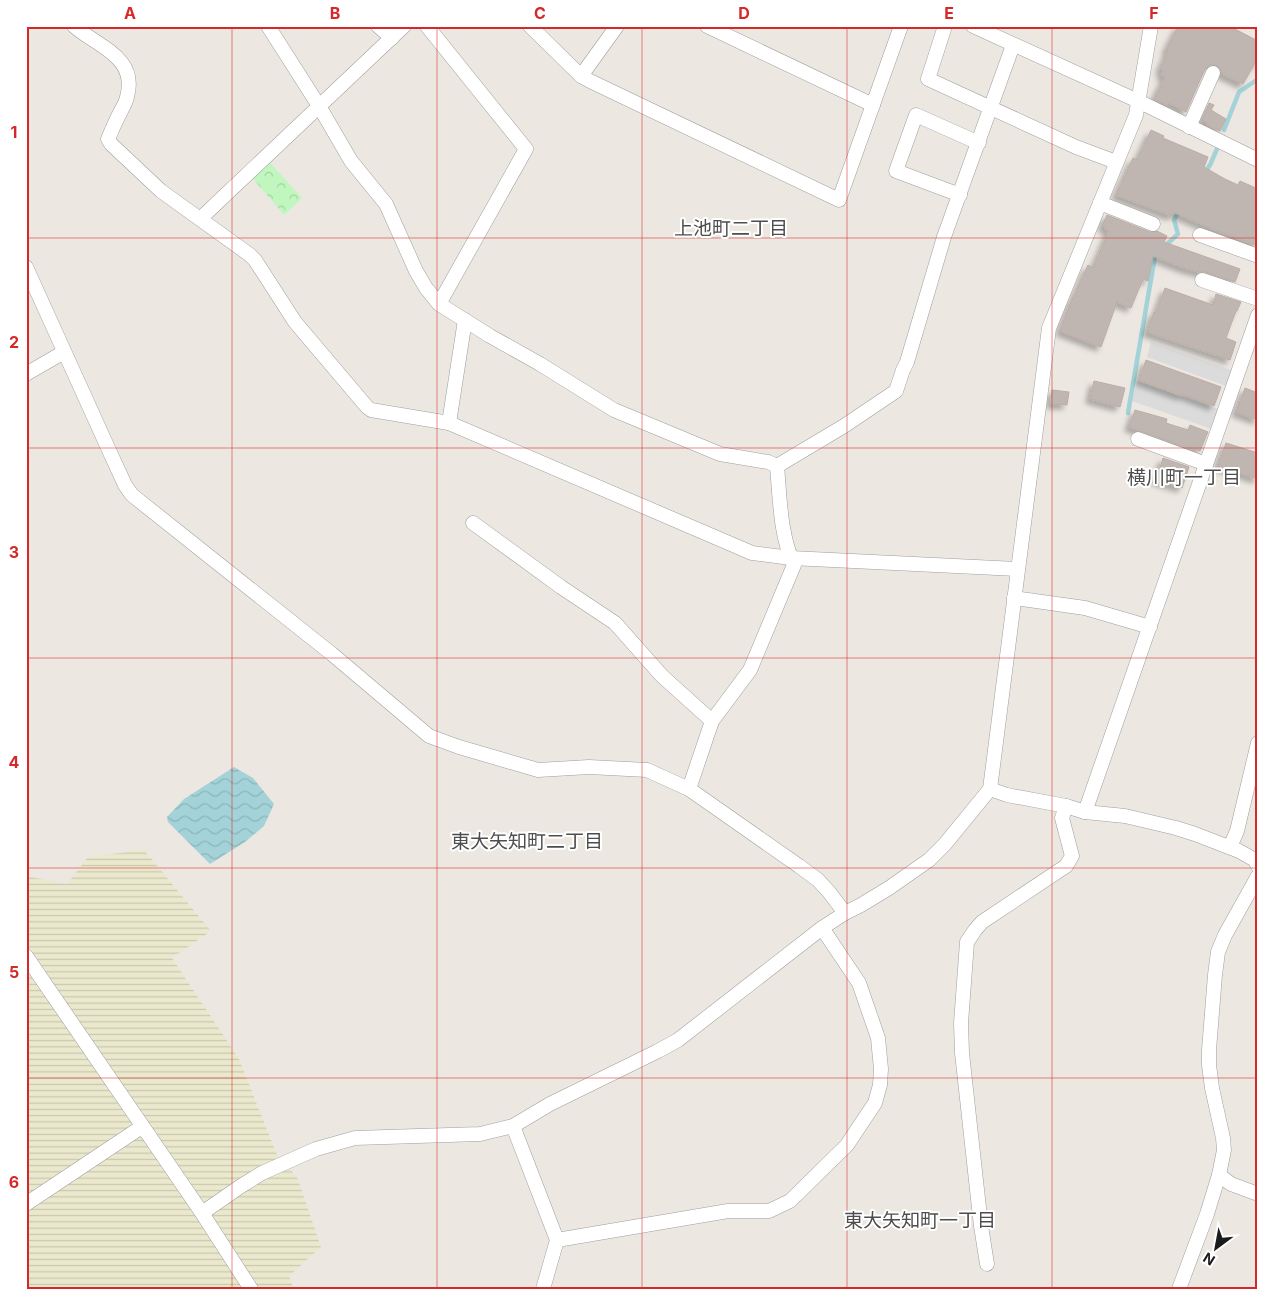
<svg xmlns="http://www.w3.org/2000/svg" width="1284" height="1315" viewBox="0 0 1284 1315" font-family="Inter,'Noto Sans JP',sans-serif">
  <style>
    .farmland { fill: url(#farmland-rules) }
    .park { fill: url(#park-crowns) }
    .parking { fill: #dbdbdb }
    .water { fill: url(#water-waves) }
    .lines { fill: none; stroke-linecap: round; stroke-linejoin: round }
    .stream { stroke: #a3d3d8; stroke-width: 4.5 }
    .building { fill: #c0b6b1; stroke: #bdaca4; filter: url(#shadow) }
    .minor-casing { stroke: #9f9f9f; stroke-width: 15 }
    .minor { stroke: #fff; stroke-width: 14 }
    .grid { fill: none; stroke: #d62828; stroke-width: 1; stroke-opacity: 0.55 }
    .labels { text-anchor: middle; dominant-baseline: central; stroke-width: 4; stroke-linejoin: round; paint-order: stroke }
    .neighbourhood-label { font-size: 19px; fill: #4e4e4e; stroke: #fff }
    .neatline { fill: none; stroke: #d62828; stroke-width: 2 }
    .grid-label { font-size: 16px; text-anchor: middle; font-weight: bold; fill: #d62828 }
  </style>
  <defs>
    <pattern id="farmland-rules" width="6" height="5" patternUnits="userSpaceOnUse" patternTransform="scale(1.25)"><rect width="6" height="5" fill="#ebe9cd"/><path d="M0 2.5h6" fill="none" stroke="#c9c7af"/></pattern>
    <pattern id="park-crowns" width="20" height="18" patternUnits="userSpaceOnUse" patternTransform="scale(1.25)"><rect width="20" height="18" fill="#c2f6bf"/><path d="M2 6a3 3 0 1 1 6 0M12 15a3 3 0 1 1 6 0" fill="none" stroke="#a6d2a4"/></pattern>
    <pattern id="water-waves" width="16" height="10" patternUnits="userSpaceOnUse" patternTransform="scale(1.25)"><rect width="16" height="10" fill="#a3d3d8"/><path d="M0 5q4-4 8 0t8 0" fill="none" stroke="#8cb5b9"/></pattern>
    <filter id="shadow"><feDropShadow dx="-4.5" dy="4.5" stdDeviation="2.5" flood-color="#0004"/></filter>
  </defs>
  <rect width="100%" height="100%" fill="#ece7e1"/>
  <!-- farmland -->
  <path class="farmland" d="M144,850L211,931L172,958L239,1059L277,1155L297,1177L321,1247L289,1276L294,1289H26V876L67,884L88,857Z"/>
  <!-- park -->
  <path class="park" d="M265,157L302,198L284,215L248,173Z"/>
  <!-- parking -->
  <g class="parking">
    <path d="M1151,342L1231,370L1226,386L1147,357Z"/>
    <path d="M1137,381L1218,409L1212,429L1132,401Z"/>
  </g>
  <!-- water -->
  <path class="water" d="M234,767L253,778L274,804L264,826L245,842L210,864L168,822L167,817L184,799Z"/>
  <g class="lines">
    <!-- stream -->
    <g class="stream">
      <path d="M1224,130L1239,92L1258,79"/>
      <path d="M1204,174L1210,165L1217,149"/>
      <path d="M1165,246L1178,234L1174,220L1180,209"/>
      <path d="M1128,413L1155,256L1158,253"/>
    </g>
  </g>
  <!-- building -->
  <g class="building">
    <path d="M1178,26H1229L1258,41V65L1255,63L1243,84L1222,74L1220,68L1217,65L1213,64L1208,66L1205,69L1186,112L1169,103L1168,106L1167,105L1154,99L1165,77L1161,75L1163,71L1160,69L1168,51L1166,50Z"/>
    <path d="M1209,103L1214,105L1211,110L1226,119L1220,131L1206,124L1207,123L1202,120Z"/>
    <path d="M1151,130L1164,136L1163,138L1208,157L1204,167L1225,179L1238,185L1240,181L1258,189V246L1210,228L1173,212L1172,216L1116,195L1133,158L1137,160Z"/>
    <path d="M1107,215L1150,232L1157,231L1167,236L1164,242L1240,269L1235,282L1205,272H1199L1184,268L1153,256L1148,281L1143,279L1131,308L1117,302L1101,347L1060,331L1072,299H1073L1088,265L1093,268L1109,231L1105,229L1106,227L1102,226Z"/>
    <path d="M1165,288L1213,305L1216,294L1241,302L1237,311H1236L1226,338L1236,342L1230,360L1147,332L1154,312L1156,313Z"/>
    <path d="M1146,360L1221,387L1214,406L1182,394V396L1139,380Z"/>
    <path d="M1094,381L1125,388L1120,407L1090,399Z"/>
    <path d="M1245,388L1258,393V420L1236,412Z"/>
    <path d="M1052,390L1069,392L1067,405L1051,404Z"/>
    <path d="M1135,410L1167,419L1166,423L1188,430L1190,425L1208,432L1200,451L1195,449L1194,450L1129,427Z"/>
    <path d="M1226,443L1258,453V479L1218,466Z"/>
    <path d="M1163,458L1189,467L1182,488L1156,480Z"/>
  </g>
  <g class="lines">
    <!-- minor casing -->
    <g class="minor-casing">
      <g id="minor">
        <path d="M74,26C98,47 138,57 127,97C126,102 123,107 121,111C116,120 112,130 108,139L111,144L161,191L250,255L255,260L295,322L367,407L371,410L449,423L465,320"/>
        <path d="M268,26L319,106L351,161L386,204L416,271L426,288L439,304L490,336L540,364L614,410L720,454L768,462L777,466C780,499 780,535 794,565L750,670L712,721L689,789"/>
        <path d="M378,26L392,38"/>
        <path d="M427,26L526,149L439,304"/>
        <path d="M530,26L581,76L590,81L839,200L901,26"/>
        <path d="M707,26L873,105"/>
        <path d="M945,26L928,79L1076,147L1116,162"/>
        <path d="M973,26L1138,101L1258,160"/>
        <path d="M581,76L617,26"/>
        <path d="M1189,127L1213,73"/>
        <path d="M960,195L896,171L916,115L979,143"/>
        <path d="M1100,203L1153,224"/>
        <path d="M201,218L404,26"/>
        <path d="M1200,235L1258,256"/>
        <path d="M26,267L108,448L125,485L132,495L332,654L429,736L459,747L538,770L589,767L647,770L689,789L799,866L818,880L829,892L845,913"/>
        <path d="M1202,280L1258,299"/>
        <path d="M26,374L64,352"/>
        <path d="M449,423L752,553L791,558L1017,569"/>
        <path d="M1138,439L1206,464"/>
        <path d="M777,466L844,426L896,391L903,370L907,362L944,237L1013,45"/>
        <path d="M473,523L561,587L615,623L662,676L712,721"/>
        <path d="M1014,598L1085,608L1150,627"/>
        <path d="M990,789L1007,795L1066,806L1085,812L1125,816L1176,828L1195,834L1239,851L1255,860L1258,866"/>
        <path d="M1085,812L1258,315"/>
        <path d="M1230,847L1237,831L1258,743"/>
        <path d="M26,956L200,1210L251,1289"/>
        <path d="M513,1126L557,1240L543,1289"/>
        <path d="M1219,1175L1231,1184L1258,1194"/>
        <path d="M26,1204L140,1128L145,1131"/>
        <path d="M200,1210L205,1211L241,1186L262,1173L316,1149L355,1138L480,1134L513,1126L550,1104L658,1051L678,1040L822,928L845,913L861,905L889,888L929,860L945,844L990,789L1049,328L1136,115L1151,26"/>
        <path d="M557,1240L728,1211H769L790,1201L847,1145L875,1103L880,1085L881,1069L878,1038L859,983L822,928"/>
        <path d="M987,1264L981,1226L962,1053L961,1023L967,942L975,930L982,922L1066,866L1072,856L1062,818L1066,806"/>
        <path d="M1179,1289L1207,1214L1219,1175L1224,1150L1223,1138L1212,1088L1209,1065V1050L1215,975L1218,952L1225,935L1258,876"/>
      </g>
    </g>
    <!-- minor -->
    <use href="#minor" class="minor"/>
  </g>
  <!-- grid -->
  <path class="grid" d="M232,26V1289M437,26V1289M642,26V1289M847,26V1289M1052,26V1289M26,238H1258M26,448H1258M26,658H1258M26,868H1258M26,1078H1258"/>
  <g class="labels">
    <!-- neighbourhood labels -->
    <g class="neighbourhood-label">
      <text x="731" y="228">上池町二丁目</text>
      <text x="1184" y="477">横川町一丁目</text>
      <text x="527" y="841">東大矢知町二丁目</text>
      <text x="920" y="1220">東大矢知町一丁目</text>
    </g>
  </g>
  <!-- border -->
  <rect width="1284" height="1315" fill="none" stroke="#ffffff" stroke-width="55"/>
  <!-- north arrow -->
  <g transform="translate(1216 1248) rotate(212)" stroke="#ffffff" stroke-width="4" paint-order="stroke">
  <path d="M0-4L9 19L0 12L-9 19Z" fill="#1b1b1b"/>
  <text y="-8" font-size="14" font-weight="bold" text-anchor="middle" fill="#1b1b1b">N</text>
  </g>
  <rect x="28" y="28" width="1228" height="1260" class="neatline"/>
  <g class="grid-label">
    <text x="130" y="19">A</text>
    <text x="335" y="19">B</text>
    <text x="540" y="19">C</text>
    <text x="744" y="19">D</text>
    <text x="949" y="19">E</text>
    <text x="1154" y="19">F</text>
    <text x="14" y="138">1</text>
    <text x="14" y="348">2</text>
    <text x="14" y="558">3</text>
    <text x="14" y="768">4</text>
    <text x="14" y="978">5</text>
    <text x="14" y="1188">6</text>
  </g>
</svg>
